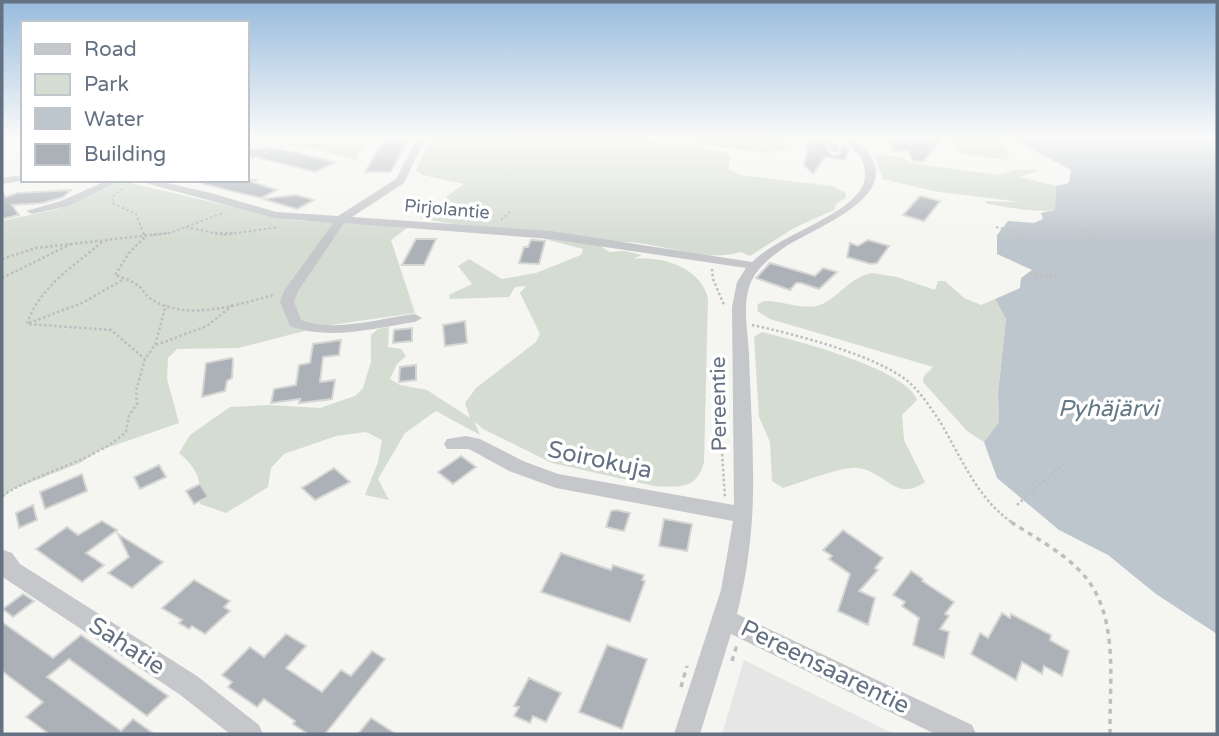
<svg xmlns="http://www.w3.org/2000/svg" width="1219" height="736" viewBox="0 0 1219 736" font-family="'Varela Round',sans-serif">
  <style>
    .built { fill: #e5e6e5 }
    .green { fill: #d5dcd2 }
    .water { fill: #bec6cd }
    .building { fill: #abb1b7; stroke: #d6d6d4; stroke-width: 2 }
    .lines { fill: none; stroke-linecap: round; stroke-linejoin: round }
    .path-far2 { stroke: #bcbec0; stroke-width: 2; stroke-dasharray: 2.5 2.5; stroke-linecap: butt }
    .path-far1 { stroke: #bcbec0; stroke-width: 2.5; stroke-dasharray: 2.5 2.5; stroke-linecap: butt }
    .path { stroke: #bcbec0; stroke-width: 3.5; stroke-dasharray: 5 5; stroke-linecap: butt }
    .minor { fill: #c5c7cb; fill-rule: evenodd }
    .labels { text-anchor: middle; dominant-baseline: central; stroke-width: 7; stroke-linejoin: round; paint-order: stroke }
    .far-street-label { font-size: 18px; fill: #647182; stroke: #fff }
    .street-label { font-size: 21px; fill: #647182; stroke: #fff }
    .water-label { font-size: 23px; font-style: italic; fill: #657985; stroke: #fff }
    .near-street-label { font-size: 24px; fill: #647182; stroke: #fff }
  </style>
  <rect width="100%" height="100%" fill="#f5f5f1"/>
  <!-- built -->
  <path class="built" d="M744,660L890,732L896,734H722Z"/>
  <!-- green -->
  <g class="green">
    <path d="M432,138H638L722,151L731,156L728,169L740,175L832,186L846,193V198L836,204L834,210L794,228L750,256L741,252C699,266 632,230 601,246L609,252L624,251L642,255L633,259C661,255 702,268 708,299L704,462C697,490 679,487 654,486L552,463L483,429L474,421L480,435L436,411L405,433L378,479L389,500L365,495L378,462L382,440L366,432L336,436L284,454L271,468L268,487L226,513L200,504C202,480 197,468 179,453L190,435L230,407L268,405L320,408L355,396L363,388L371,362V335L378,329L389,327L388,347L401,349L406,356L397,364L390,379L400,385L427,390L470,418L465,403L476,388L536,342L540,334L520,293L526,286L515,287L509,297L450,299L449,295L472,284L458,266L469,259L502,279L536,273L581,255L583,249L545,239L538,231L453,224L419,218L433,213L448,200L446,197L464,184L422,175L416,170Z"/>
    <path d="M653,138H793L783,150L766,153Z"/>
    <path d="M943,138H1006V148L1010,153L1005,155L1010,158L1005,160L962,154Z"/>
    <path d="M365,143L355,160L295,144Z"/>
    <path d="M883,155L903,157L910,163L998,175L1016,170L1036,169L1038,171L1019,177L1056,186L1055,210C1037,213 1006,207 987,204L985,201L1019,202L933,191L883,179L875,156Z"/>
    <path d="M121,181L290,220L406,226L407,228L391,240L415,313L324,326L238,348L177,349L168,358L167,379L179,423L98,451L80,463L11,490L2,499V221L58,209Z"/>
    <path d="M872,273L897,277L935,290L938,281H945L964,298L981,305L995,299L1006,319L998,393L999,422L984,442L967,431L923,382L924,376L933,367L770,319L757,311L758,304L764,301C782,300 803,311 820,305C840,297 848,278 872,273Z"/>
    <path d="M762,332C794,340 907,369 917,400L902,415L904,440L925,482C894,503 887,471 857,468C842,466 800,483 783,488L772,481L770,442L759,417L754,337Z"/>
  </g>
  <!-- water -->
  <path class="water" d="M1011,138H1217V634L1156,594L1108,555L1059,530L997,478L984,442L999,422L998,393L1006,319L995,299L1020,288L1021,278L1032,270L997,254V235L1008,221L1034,223L1043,219L1041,213L1055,210L1056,186L1069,183L1071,170Z"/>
  <!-- building -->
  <g class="building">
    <path d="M385,138L408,139L391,172H365Z"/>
    <path d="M810,138L820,139L832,155L839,154L842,146H846L849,148L845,160L825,157L813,174L804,165Z"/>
    <path d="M887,138H908L943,139L922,162L913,161L908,151H895Z"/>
    <path d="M269,148L286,150L336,162L315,172L247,155V149Z"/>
    <path d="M203,180H257L252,182L277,190L261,198L203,184Z"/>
    <path d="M71,190L63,197L43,203L12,205L19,215L2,219V191L6,197L17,193Z"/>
    <path d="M296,195L314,200L297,209L263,199Z"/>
    <path d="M920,196L940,201L924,221L903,215Z"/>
    <path d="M416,239H436L424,265H402Z"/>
    <path d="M531,240L545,241L539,264L519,263L524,247H528Z"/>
    <path d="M868,240L889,246L877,263L871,264L847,257L850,243L858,246Z"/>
    <path d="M770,263L815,276L823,268L837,272L819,289L801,283H796L790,290L756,278Z"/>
    <path d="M465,321L467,343L445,346L443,325Z"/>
    <path d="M412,328V341L393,343L394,330Z"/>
    <path d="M341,340L339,355L323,357L320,382L335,380L332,399L299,403L300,399L271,403L274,389L296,385L299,365L310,363L313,344Z"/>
    <path d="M231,358L233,359L232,378L227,381L225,391L202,397L206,363Z"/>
    <path d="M416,365V380L399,382L400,367Z"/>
    <path d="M461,456L476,467L453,484L438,472Z"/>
    <path d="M159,465L166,477L140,489L134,477Z"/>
    <path d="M334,468L350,482L315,500L302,488Z"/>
    <path d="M82,474L87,491L45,509L40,492Z"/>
    <path d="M200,484L208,497L194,504L186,491Z"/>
    <path d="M33,505L37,520L19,528L16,513Z"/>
    <path d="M616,510L630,513L624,531L606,527L611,511Z"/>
    <path d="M664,519L692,524L687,551L659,546Z"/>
    <path d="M102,521L117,530L86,553L104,565L82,582L36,549L67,527L78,535Z"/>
    <path d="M843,530L883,558L875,568L878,570L859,591L875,598L868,625L838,611L850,574L829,559L832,556L823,550Z"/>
    <path d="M118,534L163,562L132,588L108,573L129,557Z"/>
    <path d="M561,553L611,570L613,565L644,575L642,580L645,581L630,622L541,592Z"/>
    <path d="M911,571L923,579L922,581L954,602L945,614L949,616L940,629L949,632L944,658L913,645L919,618L902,606L905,602L893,595Z"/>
    <path d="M194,580L230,601L224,607L230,611L205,634L192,626L189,629L179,623L182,620L162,608Z"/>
    <path d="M23,594L34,601L13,617L3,609Z"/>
    <path d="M1002,613L1010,618L1011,614L1051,635L1050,640L1069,651L1062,676L1044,666L1042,674L1022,662L1016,680L971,654L980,633L988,638Z"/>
    <path d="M2,622L53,658L81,635L168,696L147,716L69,659L47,677L121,731L133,719L154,734H49L26,717L43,702L2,671Z"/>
    <path d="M286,634L306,646L286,668L322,692L341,670L351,676L372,651L385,659L325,734H308L293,724L295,721L264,699L257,707L228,687L232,682L222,675L250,647L264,657Z"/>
    <path d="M607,645L647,659L622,729L579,712Z"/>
    <path d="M529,678L561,693L546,722L533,716L530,723L514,716L519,707L514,706Z"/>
    <path d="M371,718L396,734H358Z"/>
  </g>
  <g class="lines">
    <!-- path-far2 -->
    <g class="path-far2">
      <path d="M1042,154H1066"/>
      <path d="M247,160L286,145L331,144"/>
      <path d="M123,189L113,196L112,203L136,214L144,235"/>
      <path d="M501,220L510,212"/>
      <path d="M186,227L224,235"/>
      <path d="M996,227L1021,233"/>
      <path d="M1077,229L1093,233"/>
      <path d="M153,235L170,233L223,213"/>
      <path d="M224,235L279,227"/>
    </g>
    <!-- path-far1 -->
    <g class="path-far1">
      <path d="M144,233L145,237L129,253L115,275C123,278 133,281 140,287C144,291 146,296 151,299C188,322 235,305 274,295"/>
      <path d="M215,233H236"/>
      <path d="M102,242C74,266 39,287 27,324L111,330L145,359"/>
      <path d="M2,259L36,248L168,233"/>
      <path d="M712,269L713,279L724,305"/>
      <path d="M1030,274L1056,277"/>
      <path d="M2,278L71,244"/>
      <path d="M29,323L82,303L124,279"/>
      <path d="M752,325C794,334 876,355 909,382C921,393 930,407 939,420C962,458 976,498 1014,524"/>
      <path d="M156,345L207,326L233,305"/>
      <path d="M724,354L720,422L725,498"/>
      <path d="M2,496C41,470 90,464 126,432L129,415L137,404L136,391L145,359L155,345L166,305"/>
      <path d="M1017,505L1064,463"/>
    </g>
    <!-- path -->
    <g class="path">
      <path d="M1011,522C1034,537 1059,550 1078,569C1121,610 1109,680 1110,734"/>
      <path d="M732,661L736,648H740"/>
      <path d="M681,687L687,666"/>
    </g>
    <!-- minor -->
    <g class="minor">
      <path d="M2,138H20L2,144Z"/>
      <path d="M417,138H426L404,183L352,217L551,231L752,262C780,235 842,218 861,189C866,181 866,172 863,163C859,152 850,146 842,138H852C922,189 820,225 785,247C772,256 759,266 752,280C741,302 748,331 749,354C750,393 753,432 753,471C754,520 749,566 737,614L972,725L976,734H935L731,634L700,734H674L721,590L733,521L556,488L509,471L469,449H447L444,444L447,439L466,436L480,439L523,461L558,474L734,505L732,307L737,282L746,268L551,239L344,223L298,291L294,302L301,320C336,333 380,318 415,314L422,318L415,322C374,328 330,341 290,326L280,302L284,291L333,223L275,218L134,180H154L211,193L276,212L338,216L396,179Z"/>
      <path d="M822,138H831L840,147L838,152H832Z"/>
      <path d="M23,175V180H26L2,184V178Z"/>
      <path d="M108,180H122L68,206L32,214L26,211L61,201Z"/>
      <path d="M4,550L12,553L20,564L197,676L259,725L263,734H230L179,694L4,578L2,574V551Z"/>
    </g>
  </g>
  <!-- sky -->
  <linearGradient id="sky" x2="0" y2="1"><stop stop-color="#97bbdd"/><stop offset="0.57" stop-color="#fafaf9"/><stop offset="1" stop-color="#fafaf9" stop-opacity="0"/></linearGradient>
  <rect width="1219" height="241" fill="url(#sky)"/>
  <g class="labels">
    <!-- far-street labels -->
    <g class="far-street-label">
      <text transform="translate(447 209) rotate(5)">Pirjolantie</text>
    </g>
    <!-- street labels -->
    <g class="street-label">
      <text transform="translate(719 404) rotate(-91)">Pereentie</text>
    </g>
    <!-- water labels -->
    <g class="water-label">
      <text x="1108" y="409">Pyhäjärvi</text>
    </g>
    <!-- near-street labels -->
    <g class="near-street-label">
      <text transform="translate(600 460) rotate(12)">Soirokuja</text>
      <text transform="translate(127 646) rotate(33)">Sahatie</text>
      <text transform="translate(825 667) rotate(26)">Pereensaarentie</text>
    </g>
  </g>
  <!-- border -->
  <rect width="1219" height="736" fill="none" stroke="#647182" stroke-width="7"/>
  <!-- legend -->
  <rect x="21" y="21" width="228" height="161" fill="#ffffff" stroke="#c1c6cd" stroke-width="2"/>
  <rect x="35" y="44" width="35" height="10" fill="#c5c7cb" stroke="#c1c6cd" stroke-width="2"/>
  <text x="84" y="56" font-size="21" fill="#647182">Road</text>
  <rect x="35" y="74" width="35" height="21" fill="#d5dcd2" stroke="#c1c6cd" stroke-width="2"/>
  <text x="84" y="91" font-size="21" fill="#647182">Park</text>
  <rect x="35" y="108" width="35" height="21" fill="#bec6cd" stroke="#c1c6cd" stroke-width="2"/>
  <text x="84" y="126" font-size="21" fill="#647182">Water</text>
  <rect x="35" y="144" width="35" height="21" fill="#abb1b7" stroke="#c1c6cd" stroke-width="2"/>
  <text x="84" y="161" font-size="21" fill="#647182">Building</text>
</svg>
